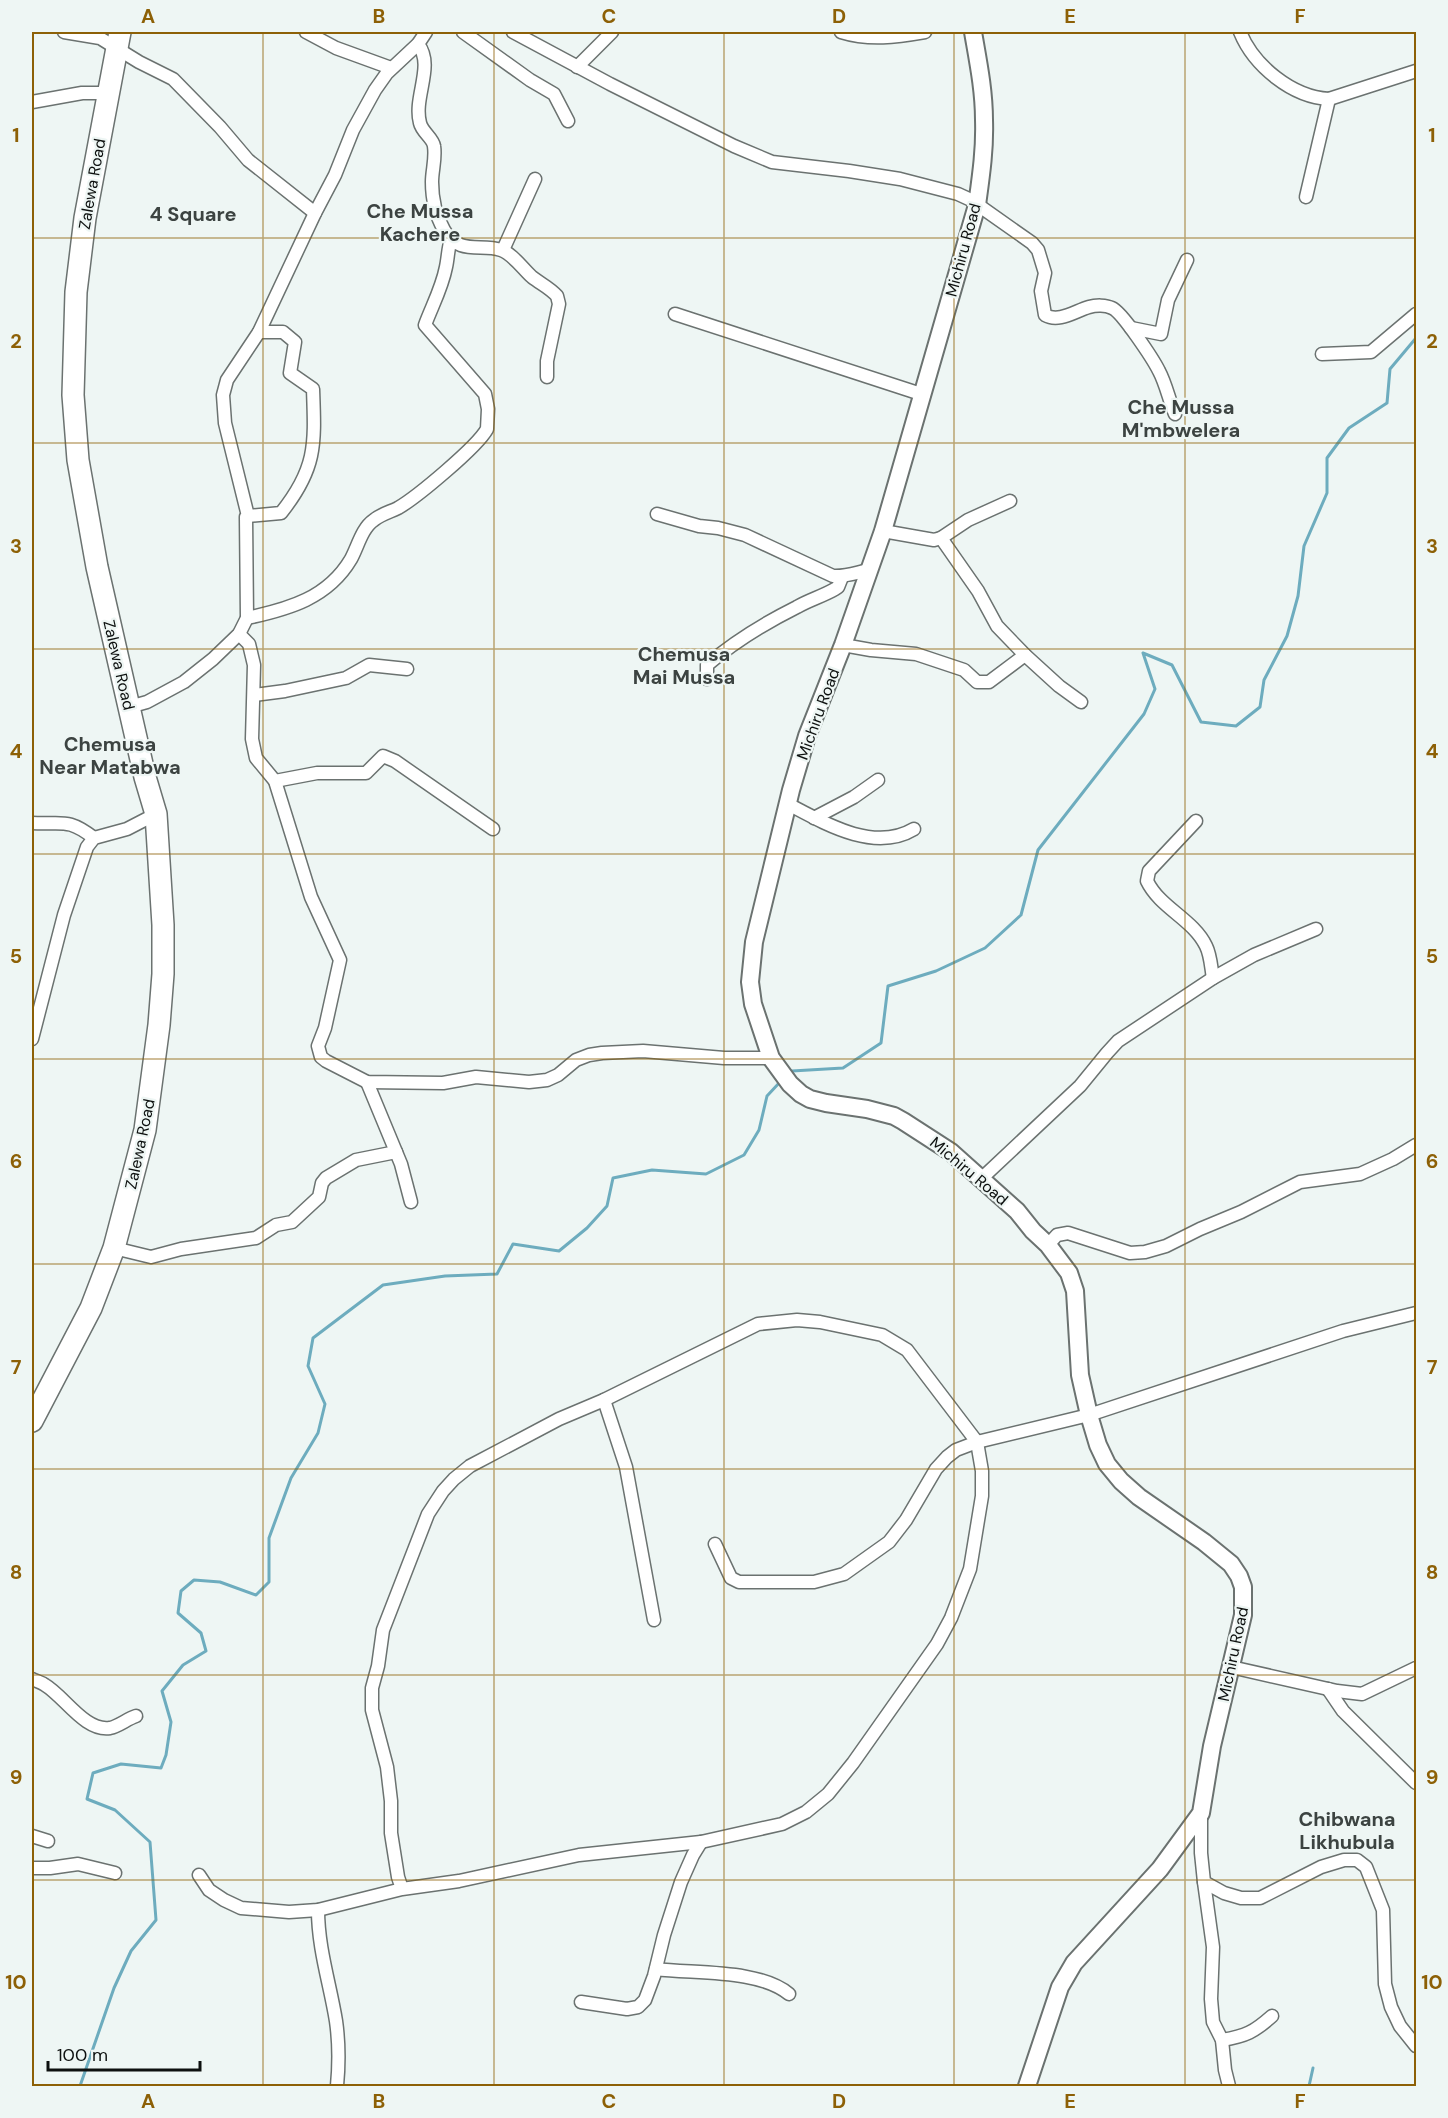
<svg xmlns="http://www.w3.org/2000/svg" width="1448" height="2118" viewBox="0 0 1448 2118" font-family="'DM Sans',sans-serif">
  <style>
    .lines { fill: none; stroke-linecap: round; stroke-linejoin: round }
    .stream { stroke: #6dacbe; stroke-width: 3 }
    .street-casing { stroke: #6b7270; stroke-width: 15 }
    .secondary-casing { stroke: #6b7270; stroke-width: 20 }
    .highway-casing { stroke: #6b7270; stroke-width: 24 }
    .street { stroke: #fff; stroke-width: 12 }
    .secondary { stroke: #fff; stroke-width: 16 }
    .highway { stroke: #fff; stroke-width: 21 }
    .grid { fill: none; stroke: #8d6006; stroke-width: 1.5; stroke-opacity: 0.55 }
    .labels { text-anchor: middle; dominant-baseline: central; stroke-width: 4.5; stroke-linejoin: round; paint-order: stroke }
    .street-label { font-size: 16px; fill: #0d100f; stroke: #eef6f4 }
    .quarter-label { font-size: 20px; font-weight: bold; fill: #3c4341; stroke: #eef6f4 }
    .neatline { fill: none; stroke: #8d6006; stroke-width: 2 }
    .grid-label { font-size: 20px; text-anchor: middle; font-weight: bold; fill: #8d6006 }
  </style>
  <rect width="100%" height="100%" fill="#eef6f4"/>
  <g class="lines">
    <!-- stream -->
    <g class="stream">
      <path d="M788,1074L792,1071L843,1068L881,1043L888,986L936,971L985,948L1021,915L1038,850L1144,714L1155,689L1143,653L1172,665L1201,722L1236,726L1260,707L1264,680L1287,636L1298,596L1304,546L1327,493V458L1349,428L1387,403L1390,369L1416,338"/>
      <path d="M80,2086L114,1988L131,1951L156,1920L150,1842L115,1810L87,1799L93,1773L121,1764L161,1768L166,1755L171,1722L162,1691L183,1665L206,1651L201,1633L178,1613L181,1591L194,1580L220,1582L256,1595L269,1582V1538L291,1478L318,1433L325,1404L308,1366L313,1338L383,1285L445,1276L497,1274L513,1244L559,1251L587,1228L607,1206L613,1178L652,1170L706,1174L744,1155L759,1130L767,1096L780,1082"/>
      <path d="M1309,2086L1313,2068"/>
    </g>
    <!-- street casing -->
    <g class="street-casing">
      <g id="street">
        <path d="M64,32L100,38L139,62L173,79L220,127L248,160L315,213"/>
        <path d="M306,32L336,48L391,68"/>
        <path d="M463,32L530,80L554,94L568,121"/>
        <path d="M513,32L610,84L734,146L772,162L849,171L900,179L958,194L971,200L1032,243L1038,250L1045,273L1041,291L1045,315C1059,323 1075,311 1089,307C1096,305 1106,305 1112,308C1122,312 1153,359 1159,371C1166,384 1169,400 1175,414"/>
        <path d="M841,32C870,41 896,37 925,32"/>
        <path d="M1240,32C1254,66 1292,97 1329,99L1416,71"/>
        <path d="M418,44C435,66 413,97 420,123C422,132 433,138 434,146C436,159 432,170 432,182C432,198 436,216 444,230C459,256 481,243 501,250C513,254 523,269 532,277C541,284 550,288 557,296L559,304L547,361V377"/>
        <path d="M577,67L612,32"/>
        <path d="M32,102L82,93H109"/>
        <path d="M1306,197L1329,99"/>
        <path d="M503,250L535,179"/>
        <path d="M675,314L924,395"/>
        <path d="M1131,328L1161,334L1168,300L1187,260"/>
        <path d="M1322,354L1371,352L1416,314"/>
        <path d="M657,514L699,526L718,528L745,535L833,576C846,577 858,572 870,570"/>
        <path d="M248,516L281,513C317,468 315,444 313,389L290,373L295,342L283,332H259"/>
        <path d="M883,531L934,540L941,538L968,520L1010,501"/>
        <path d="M941,538L978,591L997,626L1025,655L1059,686L1081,702"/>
        <path d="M247,618C289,609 328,598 351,559C358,546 362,528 374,520C381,514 390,512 398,508C417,497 477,447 487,429L488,409L485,394L425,325C432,306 442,288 446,267C448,258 448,248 451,239"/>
        <path d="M239,634L249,644L254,665L252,739L256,758L275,781L311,897L340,960L325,1028L318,1046L321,1057L326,1061L367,1082L443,1083L476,1077L529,1082L547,1080L558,1075L576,1060L589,1055L602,1053L643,1051L724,1058H771"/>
        <path d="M843,645L871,650L916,654L964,670L977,682H989L1025,655"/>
        <path d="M707,679V665C734,642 765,623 797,607C809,600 823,596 835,589L838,587L842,577"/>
        <path d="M254,695L285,691L346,678L369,665L407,669"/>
        <path d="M129,707L147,702L184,682L213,659L239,634L247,618L246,517L248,516L225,423L223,395L227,380L259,332L315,213L335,175L353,130L375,90L387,73L418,44L426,32"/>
        <path d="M275,781L317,773H366L383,756L395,761L493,829"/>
        <path d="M788,804C824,823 874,853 914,829"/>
        <path d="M814,818L854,797L878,780"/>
        <path d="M1196,821L1149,871L1147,881C1160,908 1193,919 1206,946C1211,956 1211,968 1213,978"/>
        <path d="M32,823C62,825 67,817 94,838"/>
        <path d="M32,1039L64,915L87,847L94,838L127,829L156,814"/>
        <path d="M367,1082L401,1164L411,1202"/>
        <path d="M981,1179L1080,1086L1107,1053L1118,1041L1213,978L1254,955L1316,929"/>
        <path d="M1048,1245L1057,1235L1068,1233L1130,1253L1145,1252L1166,1246L1200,1229L1241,1212L1300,1182L1360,1174L1393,1159L1416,1145"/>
        <path d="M114,1248L151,1257L181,1249L256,1238L276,1225L292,1222L319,1197L322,1183L326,1178L356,1160L396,1152"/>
        <path d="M604,1400L626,1467L654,1620"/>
        <path d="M715,1544L731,1578L739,1582H814L844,1574L889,1542L906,1520L936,1469L947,1457L956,1450L977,1442L1089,1415L1343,1331L1416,1313"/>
        <path d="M1231,1667L1337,1691L1362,1694L1416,1668"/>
        <path d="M32,1679C36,1681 41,1682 45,1685C64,1696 85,1732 110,1728C119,1726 127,1719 136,1716"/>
        <path d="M1328,1689L1343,1711L1416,1783"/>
        <path d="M1201,1813V1853L1204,1882L1224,1893L1241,1898H1260L1321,1867L1344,1860H1357L1366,1867L1383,1910L1385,1984L1391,2007L1400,2026L1416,2046"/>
        <path d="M32,1836L48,1841"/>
        <path d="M32,1868H50L78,1864L115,1873"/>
        <path d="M199,1875L209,1890L224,1900L241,1908L289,1912L318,1910L402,1889L459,1881L579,1855L701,1842L782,1824L806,1812L828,1794L853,1763L937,1644L951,1618L970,1569L982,1496V1471L977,1442L907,1350L882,1335L820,1322L797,1320L758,1324L604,1400L559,1419L470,1466L454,1479L443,1491L428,1514L383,1630L378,1666L372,1688V1710L387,1767L391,1801V1833L398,1877L402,1889"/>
        <path d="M1204,1882L1213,1947L1211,1999L1213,2022L1222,2040L1225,2070L1229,2086"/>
        <path d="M318,1910C318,1948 330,1984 336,2021C339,2042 339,2065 337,2086"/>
        <path d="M656,1969C695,1974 759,1969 789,1994"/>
        <path d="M581,2002L627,2009L638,2007L645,2000L654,1976L664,1935L681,1882L693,1855L701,1842"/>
        <path d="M1222,2040C1246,2036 1254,2032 1272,2016"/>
      </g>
    </g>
    <!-- secondary casing -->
    <g class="secondary-casing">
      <path id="secondary" d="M973,32C978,61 984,90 984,120C985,149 981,176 977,205L883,531L843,645L807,736L791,790L754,942L750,982L753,1004L771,1058L790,1084L801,1094L810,1099L826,1103L867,1109L894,1116L903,1121L951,1152L1017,1211L1033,1231L1048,1245L1069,1273L1075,1291L1080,1375L1089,1415L1098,1445L1107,1464L1121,1481L1139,1497L1204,1542L1231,1564L1239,1576L1243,1587V1615L1212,1746L1201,1813L1160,1869L1074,1963L1060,1987L1027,2086"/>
    </g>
    <!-- highway casing -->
    <g class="highway-casing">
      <path id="highway" d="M32,1421L91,1308L114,1248L145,1130L159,1025L163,974V925L156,814L145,777L97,567L78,460L73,395L76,292L85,218L120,32"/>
    </g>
    <!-- street -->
    <use href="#street" class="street"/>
    <!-- secondary -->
    <use href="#secondary" class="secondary"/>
    <!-- highway -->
    <use href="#highway" class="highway"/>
  </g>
  <!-- grid -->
  <path class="grid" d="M263,32V2086M494,32V2086M724,32V2086M954,32V2086M1185,32V2086M32,238H1416M32,443H1416M32,649H1416M32,854H1416M32,1059H1416M32,1264H1416M32,1469H1416M32,1675H1416M32,1880H1416"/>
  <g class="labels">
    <!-- street labels -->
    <g class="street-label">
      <text transform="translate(92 184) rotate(-80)">Zalewa Road</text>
      <text transform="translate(963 250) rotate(-75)">Michiru Road</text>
      <text transform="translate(119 665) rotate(77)">Zalewa Road</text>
      <text transform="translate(818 714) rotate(-70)">Michiru Road</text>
      <text transform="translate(140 1144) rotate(-78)">Zalewa Road</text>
      <text transform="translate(969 1171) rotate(40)">Michiru Road</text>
      <text transform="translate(1233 1654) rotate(-78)">Michiru Road</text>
    </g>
    <!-- quarter labels -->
    <g class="quarter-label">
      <text x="420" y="211">Che Mussa<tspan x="420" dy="23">Kachere</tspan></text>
      <text x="193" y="214">4 Square</text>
      <text x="1181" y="407">Che Mussa<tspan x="1181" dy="23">M'mbwelera</tspan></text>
      <text x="684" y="654">Chemusa<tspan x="684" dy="23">Mai Mussa</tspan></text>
      <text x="110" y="744">Chemusa<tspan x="110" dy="23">Near Matabwa</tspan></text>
      <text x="1347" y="1819">Chibwana<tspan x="1347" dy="23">Likhubula</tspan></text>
    </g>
  </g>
  <!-- border -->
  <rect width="1448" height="2118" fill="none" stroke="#eef6f4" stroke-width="66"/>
  <!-- scale -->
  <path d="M48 2061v9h152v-9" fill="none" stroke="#0d100f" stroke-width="3"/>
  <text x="57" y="2061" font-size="18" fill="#0d100f" stroke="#eef6f4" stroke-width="4.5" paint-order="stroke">100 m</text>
  <rect x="33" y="33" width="1382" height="2052" class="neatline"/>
  <g class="grid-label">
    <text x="148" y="23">A</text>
    <text x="379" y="23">B</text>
    <text x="609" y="23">C</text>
    <text x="839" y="23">D</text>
    <text x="1070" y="23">E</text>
    <text x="1300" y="23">F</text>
    <text x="16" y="142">1</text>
    <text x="1432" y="142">1</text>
    <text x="16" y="348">2</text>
    <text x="1432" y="348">2</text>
    <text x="16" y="553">3</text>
    <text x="1432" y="553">3</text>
    <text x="16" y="758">4</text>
    <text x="1432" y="758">4</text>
    <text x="16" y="963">5</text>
    <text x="1432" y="963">5</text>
    <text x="16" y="1168">6</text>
    <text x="1432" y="1168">6</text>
    <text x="16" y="1374">7</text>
    <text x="1432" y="1374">7</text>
    <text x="16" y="1579">8</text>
    <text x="1432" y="1579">8</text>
    <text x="16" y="1784">9</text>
    <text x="1432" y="1784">9</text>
    <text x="16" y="1989">10</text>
    <text x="1432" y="1989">10</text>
    <text x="148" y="2108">A</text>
    <text x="379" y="2108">B</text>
    <text x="609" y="2108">C</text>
    <text x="839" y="2108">D</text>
    <text x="1070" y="2108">E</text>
    <text x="1300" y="2108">F</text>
  </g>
</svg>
